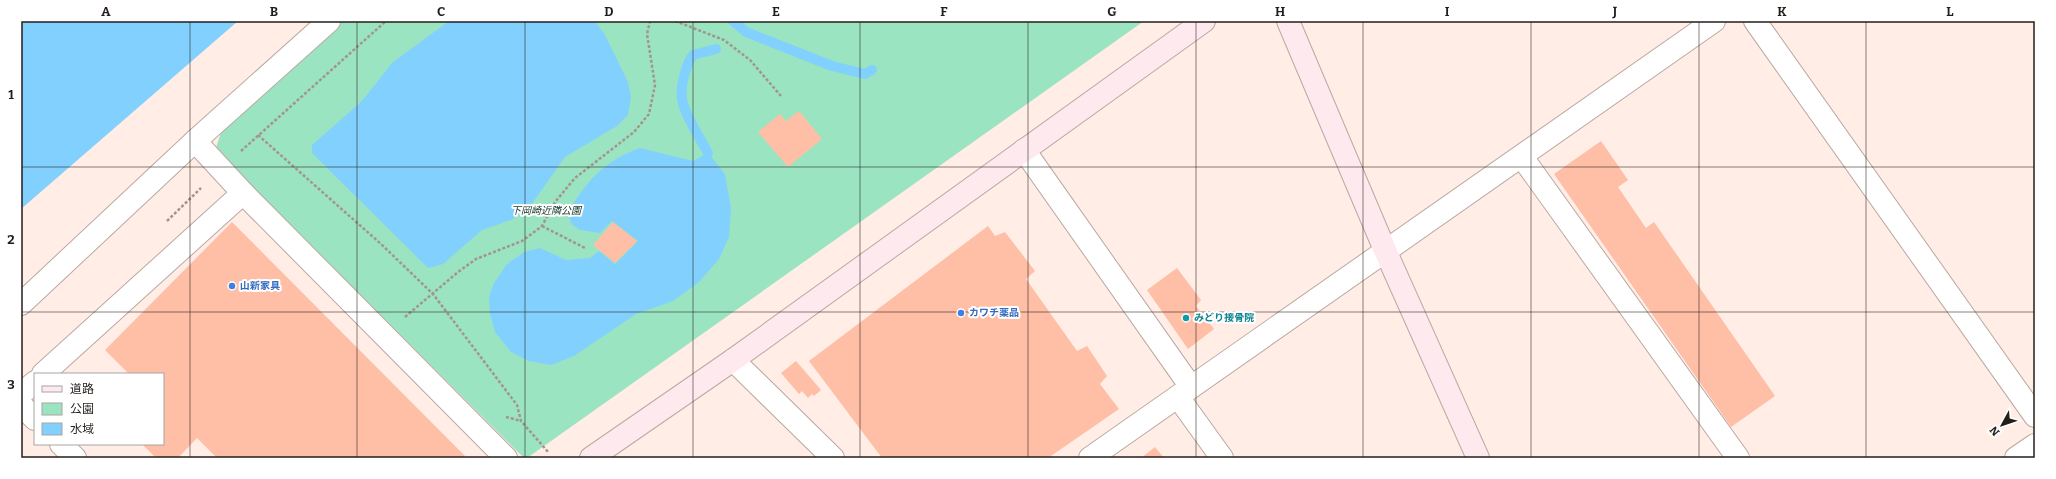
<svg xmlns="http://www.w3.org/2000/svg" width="2056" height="479" viewBox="0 0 2056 479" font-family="Bitter,'Noto Sans JP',serif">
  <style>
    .green { fill: #9be4c1 }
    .water { fill: #82d0fe }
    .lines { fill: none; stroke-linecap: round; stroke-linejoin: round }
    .stream { stroke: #82d0fe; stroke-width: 10 }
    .building { fill: #febfa6 }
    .street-casing { stroke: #baa9a3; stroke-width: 24 }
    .secondary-casing { stroke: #baa9a3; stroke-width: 24 }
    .path { stroke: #a29590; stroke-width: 2.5; stroke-dasharray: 3 2; stroke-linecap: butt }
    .street { stroke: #fff; stroke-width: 22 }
    .secondary { stroke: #fee9ef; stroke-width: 22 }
    .grid { fill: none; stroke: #241e1b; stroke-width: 1; stroke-opacity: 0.55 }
    .shop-dot { fill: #3f7fe0; stroke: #fff; stroke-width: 1.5 }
    .culture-dot { fill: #0f9aa8; stroke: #fff; stroke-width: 1.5 }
    .labels { text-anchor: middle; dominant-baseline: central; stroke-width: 4; stroke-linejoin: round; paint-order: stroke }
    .park-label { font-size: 10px; font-style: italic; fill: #0f3526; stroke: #fff }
    .shop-label { font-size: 10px; font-weight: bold; fill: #366cbe; stroke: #fff; text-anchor: start }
    .culture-label { font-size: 10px; font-weight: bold; fill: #0d838f; stroke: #fff; text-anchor: start }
    .neatline { fill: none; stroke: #241e1b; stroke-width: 1.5 }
    .grid-label { font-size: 13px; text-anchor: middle; font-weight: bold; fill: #241e1b }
  </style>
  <rect width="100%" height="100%" fill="#ffede6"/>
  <!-- green -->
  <path class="green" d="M343,21H1144L527,458H524L223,158L216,148L222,129Z"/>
  <!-- water -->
  <g class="water">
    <path d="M21,21H238L21,209Z"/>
    <path d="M449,21H595L605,35L628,82L631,97L628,115L617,126L565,157L529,208L511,220L482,230L443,264L428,268L312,153V145L362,101L393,62Z"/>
    <path d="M640,148L693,161L708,153L725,174L731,208L729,237L719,259L699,282L673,301L636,314L574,356L551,365L529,361L511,352L495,332L490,314L489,297L494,283L507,264L524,252L540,248L566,260L590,258L599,251L615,264L638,241L612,221L600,233L580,230L571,224L569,211C587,180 606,160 640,148Z"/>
  </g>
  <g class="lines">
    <!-- stream -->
    <g class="stream">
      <path d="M733,21L746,32L832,66L865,74L872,70"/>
      <path d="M708,153C701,140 684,114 682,99C680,87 686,64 693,55L716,49"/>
    </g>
  </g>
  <!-- building -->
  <g class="building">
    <path d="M799,111L822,139L788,167L758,132L780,114L786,121Z"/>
    <path d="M1601,141L1628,180L1618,187L1646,228L1654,222L1775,396L1731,427L1554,174Z"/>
    <path d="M232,222L465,456L463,458H217L197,438L178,458H156L142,444H163V374H129L105,350Z"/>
    <path d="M613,222L637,241L615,263L593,245Z"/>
    <path d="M988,226L995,236L1005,232L1035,271L1026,279L1077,351L1087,346L1107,376L1100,384L1119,409L1048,458H882L809,361Z"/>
    <path d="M1177,268L1201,300L1196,306L1214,329L1188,349L1147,290Z"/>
    <path d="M796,361L821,390L814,396L812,394L808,398L802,391L799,394L781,373Z"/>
    <path d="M1155,447L1164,458H1141Z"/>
  </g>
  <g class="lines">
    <!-- street casing -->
    <g class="street-casing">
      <g id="street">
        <path d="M1755,21L2035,416"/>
        <path d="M195,141L243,193"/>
        <path d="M1024,150L1191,387"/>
        <path d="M1522,157L1738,458"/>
        <path d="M21,304L195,141L329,21"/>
        <path d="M733,360L833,458"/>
        <path d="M43,374L243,193L506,458"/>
        <path d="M21,394L35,382"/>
        <path d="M1178,397L1222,458"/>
        <path d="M21,405L35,419"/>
        <path d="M61,444L75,458"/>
        <path d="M1090,458L1714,21"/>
        <path d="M2016,458L2035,445"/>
      </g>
    </g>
    <!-- secondary casing -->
    <g class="secondary-casing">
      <g id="secondary">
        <path d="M1288,21L1385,250L1478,458"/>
        <path d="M591,458L733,360L1204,21"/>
      </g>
    </g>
    <!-- path -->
    <g class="path">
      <path d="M675,21L724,40L750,60L781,96"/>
      <path d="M258,135L381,244L433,294L517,405L521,421L549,453"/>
      <path d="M241,151L386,21"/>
      <path d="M167,221L201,188"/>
      <path d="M542,226L585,248"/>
      <path d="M405,317L458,272L476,259L522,241L542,226L555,202L575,178L634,132L649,114L655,85L647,34L650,21"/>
      <path d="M506,417L521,421"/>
    </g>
    <!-- street -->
    <use href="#street" class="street"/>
    <!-- secondary -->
    <use href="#secondary" class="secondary"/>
  </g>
  <!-- grid -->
  <path class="grid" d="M190,21V458M357,21V458M525,21V458M693,21V458M860,21V458M1028,21V458M1196,21V458M1363,21V458M1531,21V458M1699,21V458M1866,21V458M21,167H2035M21,312H2035"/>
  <!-- markers -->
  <g class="shop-dot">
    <circle cx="232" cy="286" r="4"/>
    <circle cx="961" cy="313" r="4"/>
  </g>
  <circle class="culture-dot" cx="1186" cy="318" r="4"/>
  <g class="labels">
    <!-- park labels -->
    <g class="park-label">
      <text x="546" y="211">下岡崎近隣公園</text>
    </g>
    <!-- shop labels -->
    <g class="shop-label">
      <text x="240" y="286">山新家具</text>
      <text x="969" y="313">カワチ薬品</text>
    </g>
    <!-- culture labels -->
    <g class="culture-label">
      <text x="1194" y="318">みどり接骨院</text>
    </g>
  </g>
  <!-- border -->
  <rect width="2056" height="479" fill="none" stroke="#ffffff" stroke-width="44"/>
  <!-- legend -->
  <rect x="34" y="373" width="130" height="72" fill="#ffffff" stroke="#a7a5a4"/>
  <rect x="42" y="386" width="20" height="6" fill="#fee9ef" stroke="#a7a5a4"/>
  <text x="70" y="393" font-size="12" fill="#241e1b">道路</text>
  <rect x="42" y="403" width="20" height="12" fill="#9be4c1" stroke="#a7a5a4"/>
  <text x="70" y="413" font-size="12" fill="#241e1b">公園</text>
  <rect x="42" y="423" width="20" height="12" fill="#82d0fe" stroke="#a7a5a4"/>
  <text x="70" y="433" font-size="12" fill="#241e1b">水域</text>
  <!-- north arrow -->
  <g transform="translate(2002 425) rotate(230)" stroke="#ffffff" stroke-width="3" paint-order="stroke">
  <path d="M0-3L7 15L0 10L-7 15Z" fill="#241e1b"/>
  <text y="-6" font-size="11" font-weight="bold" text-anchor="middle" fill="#241e1b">N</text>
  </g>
  <rect x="22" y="22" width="2012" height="435" class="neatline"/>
  <g class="grid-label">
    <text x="106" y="16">A</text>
    <text x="274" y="16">B</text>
    <text x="441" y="16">C</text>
    <text x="609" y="16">D</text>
    <text x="776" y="16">E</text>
    <text x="944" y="16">F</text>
    <text x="1112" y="16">G</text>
    <text x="1280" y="16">H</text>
    <text x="1447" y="16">I</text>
    <text x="1615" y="16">J</text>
    <text x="1782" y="16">K</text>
    <text x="1950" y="16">L</text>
    <text x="11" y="99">1</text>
    <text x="11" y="244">2</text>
    <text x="11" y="389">3</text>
  </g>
</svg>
